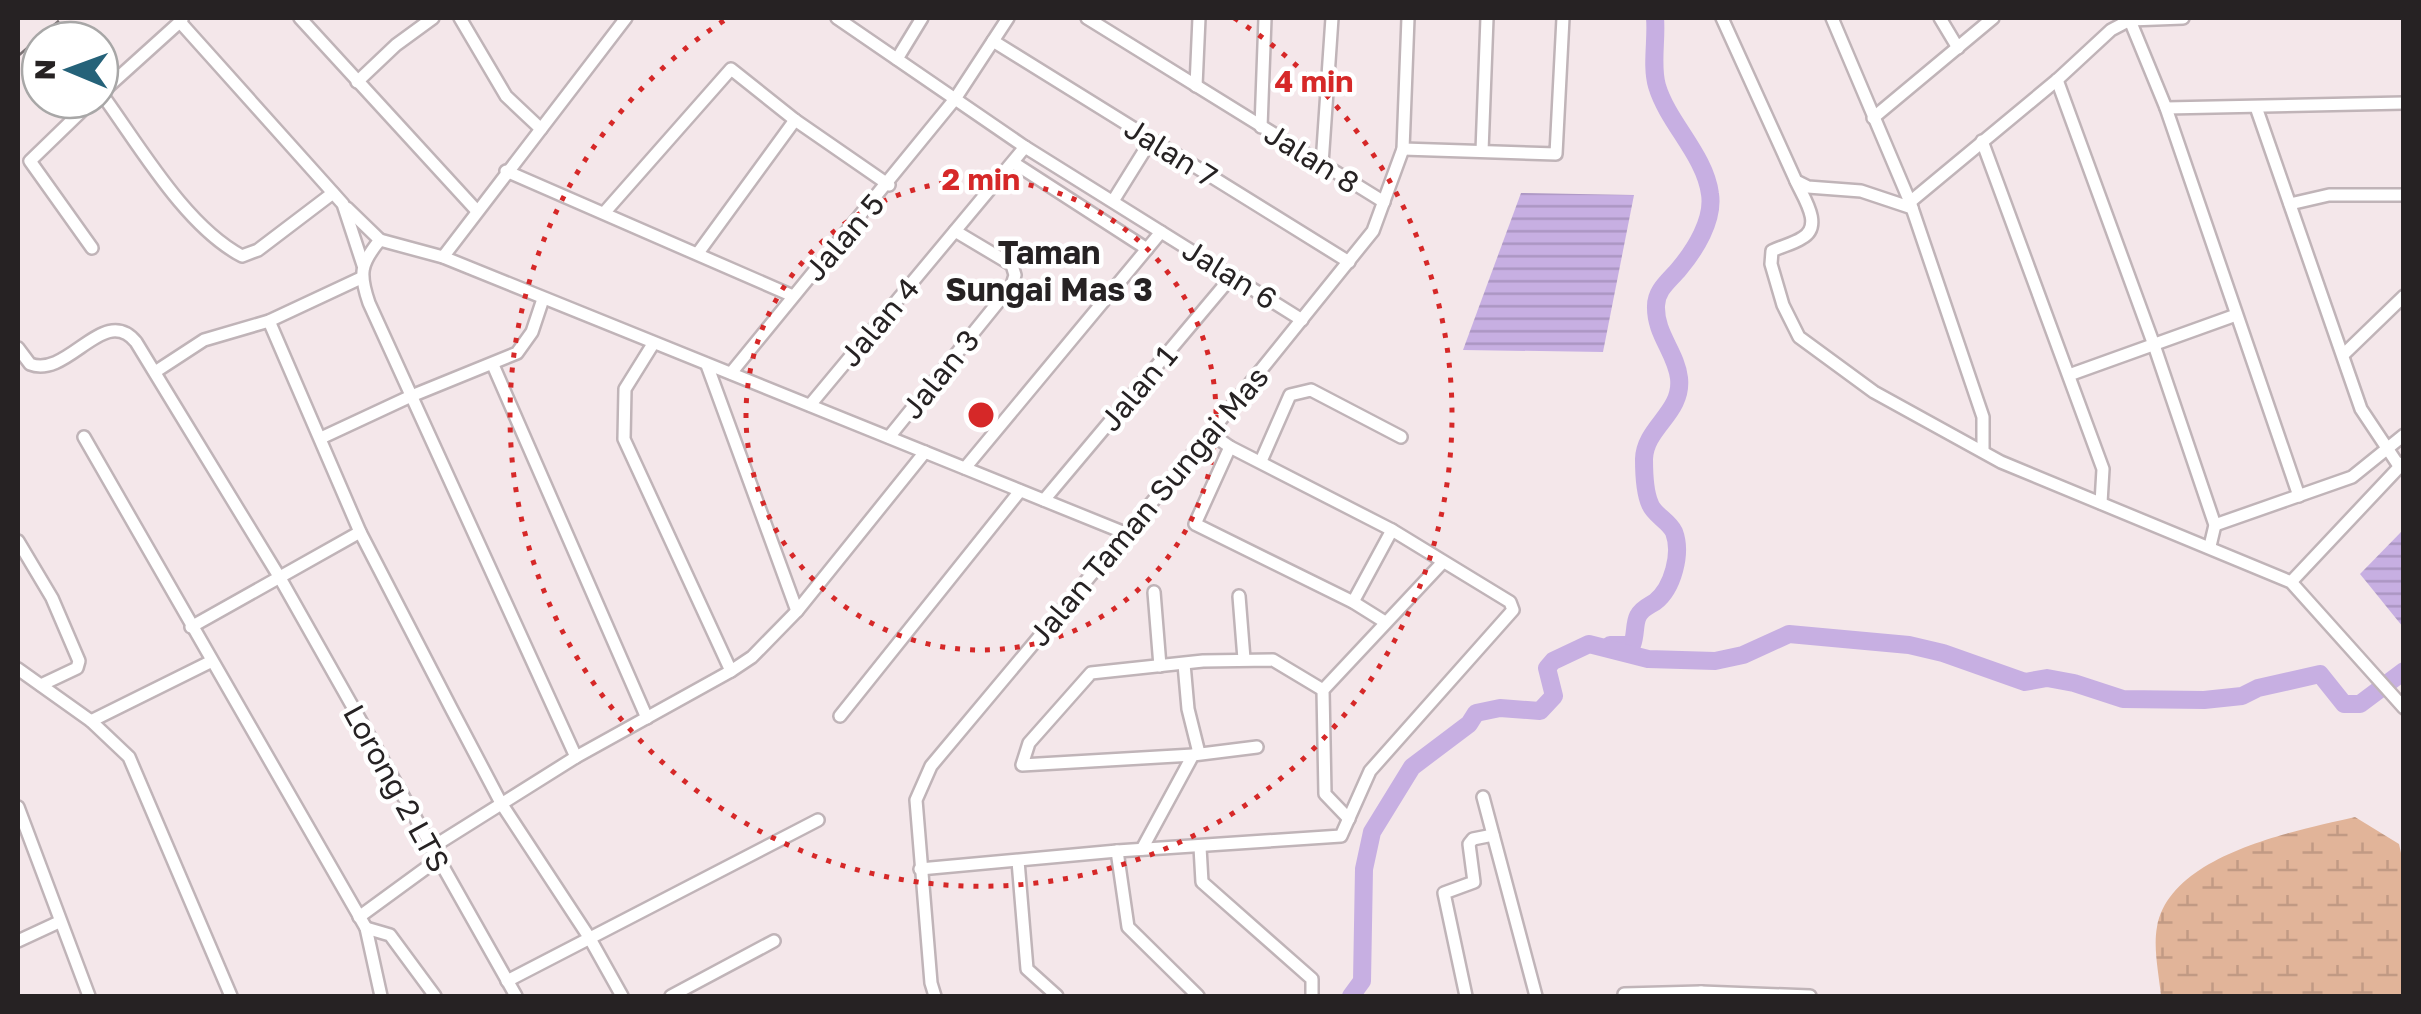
<svg xmlns="http://www.w3.org/2000/svg" width="2421" height="1014" viewBox="0 0 2421 1014" font-family="'Golos Text',sans-serif">
  <style>
    .wetland { fill: url(#wetland-marsh) }
    .water { fill: url(#water-rules) }
    .lines { fill: none; stroke-linecap: round; stroke-linejoin: round }
    .river { stroke: #c7afe2; stroke-width: 18 }
    .street-casing { stroke: #c0b4b8; stroke-width: 16 }
    .street { stroke: #fff; stroke-width: 11 }
    .rail { stroke: #7b7375; stroke-width: 2.5; stroke-dasharray: 18 18; stroke-linecap: butt }
    .ring { fill: none; stroke: #d62828; stroke-width: 5; stroke-dasharray: 5 10 }
    .labels { text-anchor: middle; dominant-baseline: central; stroke-width: 9; stroke-linejoin: round; paint-order: stroke }
    .street-label { font-size: 30px; fill: #262223; stroke: #fff }
    .neighbourhood-label { font-size: 32px; font-weight: bold; fill: #262223; stroke: #fff }
    .centre { fill: #d62828; stroke: #fff; stroke-width: 5 }
    .ring-label { font-size: 30px; text-anchor: middle; font-weight: bold; fill: #d62828; stroke: #fff; stroke-width: 9; stroke-linejoin: round; paint-order: stroke }
  </style>
  <defs>
    <pattern id="wetland-marsh" width="20" height="14" patternUnits="userSpaceOnUse" patternTransform="scale(2.5)"><rect width="20" height="14" fill="#e1b499"/><path d="M1 5h8M5 5V1M11 12h8M15 12V8" fill="none" stroke="#c19a84"/></pattern>
    <pattern id="water-rules" width="6" height="5" patternUnits="userSpaceOnUse" patternTransform="scale(2.5)"><rect width="6" height="5" fill="#c7afe2"/><path d="M0 2.5h6" fill="none" stroke="#ab96c2"/></pattern>
  </defs>
  <rect width="100%" height="100%" fill="#f4e7ea"/>
  <!-- wetland -->
  <path class="wetland" d="M2355,817L2399,844L2403,862V996H2161C2159,975 2153,948 2157,927C2170,854 2295,831 2355,817Z"/>
  <!-- water -->
  <g class="water">
    <path d="M1521,193L1634,195L1603,352L1463,350Z"/>
    <path d="M2403,530V627L2360,574Z"/>
  </g>
  <g class="lines">
    <!-- river -->
    <g class="river">
      <path d="M1610,645H1632C1636,635 1634,624 1638,616C1642,608 1649,606 1655,602C1673,588 1682,553 1674,532C1669,521 1654,515 1650,504C1645,493 1644,470 1644,459C1645,427 1683,413 1679,378C1676,352 1655,334 1656,306C1656,290 1669,281 1679,269C1695,250 1714,220 1710,194C1705,155 1668,123 1657,86C1651,66 1657,39 1655,18"/>
      <path d="M1351,996L1362,981L1364,869L1372,832L1412,767L1469,724L1476,713L1500,708L1540,711L1554,696L1547,668L1553,661L1589,644L1648,659L1715,661L1743,655L1789,634L1909,645L1943,653L2025,682L2047,678L2074,683L2123,699L2204,700L2242,696L2258,688L2320,674L2344,704H2360L2404,671"/>
    </g>
    <!-- street casing -->
    <g class="street-casing">
      <g id="street">
        <path d="M300,18L477,211"/>
        <path d="M460,18L506,96L541,129"/>
        <path d="M837,18L1025,147L1302,320"/>
        <path d="M1087,18L1384,202"/>
        <path d="M1722,18L1796,181L1808,187L1861,191L1912,208"/>
        <path d="M1832,18L1910,202L1983,417V451"/>
        <path d="M1940,18L1958,48"/>
        <path d="M2129,18L2166,108L2299,496"/>
        <path d="M180,22L343,204L363,265"/>
        <path d="M993,41L1349,262"/>
        <path d="M897,59L922,18"/>
        <path d="M2057,80L2154,345L2215,525L2210,546"/>
        <path d="M357,82L396,45L433,18"/>
        <path d="M1196,86L1199,18"/>
        <path d="M101,93C139,145 185,226 242,256L258,250L333,193"/>
        <path d="M100,94L182,20"/>
        <path d="M2256,107L2361,409L2399,466"/>
        <path d="M2166,108L2404,103"/>
        <path d="M1873,118L1993,18"/>
        <path d="M1261,127L1265,18"/>
        <path d="M1982,141L2103,469L2101,503"/>
        <path d="M1403,149L1556,154L1563,18"/>
        <path d="M1482,151L1487,18"/>
        <path d="M1014,163L1147,249"/>
        <path d="M1322,164L1332,18"/>
        <path d="M506,171L793,296"/>
        <path d="M1796,181C1803,197 1824,226 1802,238C1793,244 1782,246 1772,251L1771,264L1783,305L1799,337L1874,392L2001,462L2291,582L2404,708"/>
        <path d="M1113,201L1151,140"/>
        <path d="M1910,202L2057,80L2111,30L2130,20L2183,18"/>
        <path d="M2290,204L2329,195H2404"/>
        <path d="M347,208L380,240"/>
        <path d="M604,213L731,69L795,120L889,185"/>
        <path d="M92,248L30,161L93,100"/>
        <path d="M698,253L795,120"/>
        <path d="M443,257L626,18"/>
        <path d="M269,321L360,532L451,708L501,803L589,937L622,996"/>
        <path d="M653,344L625,389L624,439L731,671"/>
        <path d="M18,348L30,364C68,379 104,303 136,342L280,578L516,996"/>
        <path d="M2343,355L2404,296"/>
        <path d="M493,365L647,718"/>
        <path d="M707,365L797,611L925,452"/>
        <path d="M155,372L204,340L269,321L361,278"/>
        <path d="M731,373L955,99L1008,18"/>
        <path d="M2069,375L2236,315"/>
        <path d="M810,405L1025,147"/>
        <path d="M84,437L366,928L381,996"/>
        <path d="M889,437L1012,285L1015,275L1012,265L955,231"/>
        <path d="M321,438L409,397L517,353L532,332L543,299"/>
        <path d="M1230,447L1195,524L1353,602L1385,622"/>
        <path d="M1261,461L1290,395L1311,390L1401,437"/>
        <path d="M965,468L1161,232"/>
        <path d="M1044,500L1233,275"/>
        <path d="M2215,525L2352,477L2404,435"/>
        <path d="M18,541L52,598L79,661L77,668L41,685"/>
        <path d="M2291,582L2404,462"/>
        <path d="M1154,592L1160,666"/>
        <path d="M1239,596L1244,659"/>
        <path d="M1353,602L1392,530"/>
        <path d="M191,627L360,532"/>
        <path d="M1184,664L1188,709L1199,753"/>
        <path d="M18,669L91,721L129,757L231,996"/>
        <path d="M840,716L1020,491"/>
        <path d="M91,721L210,662"/>
        <path d="M1193,755L1022,765L1029,743L1091,673L1203,661L1273,660L1323,690"/>
        <path d="M576,757L369,303C359,274 360,264 380,240L443,257L1125,533"/>
        <path d="M1483,797L1536,996"/>
        <path d="M18,807L89,996"/>
        <path d="M1349,819L1325,794L1323,690L1443,562"/>
        <path d="M1200,847L1202,882L1312,979V996"/>
        <path d="M431,848L576,757L731,671L752,657L797,611"/>
        <path d="M1142,849L1193,755L1257,747"/>
        <path d="M1117,851L1128,927L1198,996"/>
        <path d="M1018,861L1027,969L1057,996"/>
        <path d="M920,869L1117,851L1341,836L1370,771L1513,610L1510,602L1392,530L1230,447L1210,433"/>
        <path d="M359,917L437,860"/>
        <path d="M366,928L390,935L435,996"/>
        <path d="M18,941L59,922"/>
        <path d="M507,981L818,820"/>
        <path d="M1701,992L1810,996"/>
        <path d="M671,996L774,941"/>
        <path d="M935,996L931,983L916,800L931,766L1210,433L1373,231L1403,149L1408,18"/>
        <path d="M1466,996L1444,893L1474,882L1469,844L1473,839L1493,835"/>
        <path d="M1624,996V994L1701,992L1702,996"/>
      </g>
    </g>
    <!-- street -->
    <use href="#street" class="street"/>
    <!-- rail -->
    <path class="rail" d="M18,56L62,18"/>
  </g>
  <!-- distance rings -->
  <g class="ring">
    <circle cx="981" cy="415" r="235"/>
    <path d="M1234 18A471 471 0 1 1 728 18"/>
  </g>
  <g class="labels">
    <!-- street labels -->
    <g class="street-label">
      <text transform="translate(1171 152) rotate(32)">Jalan 7</text>
      <text transform="translate(1312 158) rotate(32)">Jalan 8</text>
      <text transform="translate(844 237) rotate(-49)">Jalan 5</text>
      <text transform="translate(1230 274) rotate(32)">Jalan 6</text>
      <text transform="translate(879 322) rotate(-50)">Jalan 4</text>
      <text transform="translate(940 374) rotate(-51)">Jalan 3</text>
      <text transform="translate(1138 388) rotate(-50)">Jalan 1</text>
      <text transform="translate(1148 506) rotate(-50)">Jalan Taman Sungai Mas</text>
      <text transform="translate(397 788) rotate(61)">Lorong 2 LTS</text>
    </g>
    <!-- neighbourhood labels -->
    <g class="neighbourhood-label">
      <text x="1049" y="252">Taman<tspan x="1049" dy="37">Sungai Mas 3</tspan></text>
    </g>
  </g>
  <circle cx="981" cy="415" r="15" class="centre"/>
  <g class="ring-label">
    <text x="1314" y="92">4 min</text>
    <text x="981" y="190">2 min</text>
  </g>
  <!-- border -->
  <rect width="2421" height="1014" fill="none" stroke="#262223" stroke-width="40"/>
  <!-- north arrow -->
  <g transform="translate(70 70) rotate(271)"><circle r="48" fill="#ffffff" stroke="#a8a7a7" stroke-width="2.5"/>
  <path d="M0-8L18 38L0 25L-18 38Z" fill="#256279"/>
  <text y="-15" font-size="28" font-weight="bold" text-anchor="middle" fill="#262223">N</text>
  </g>
</svg>
